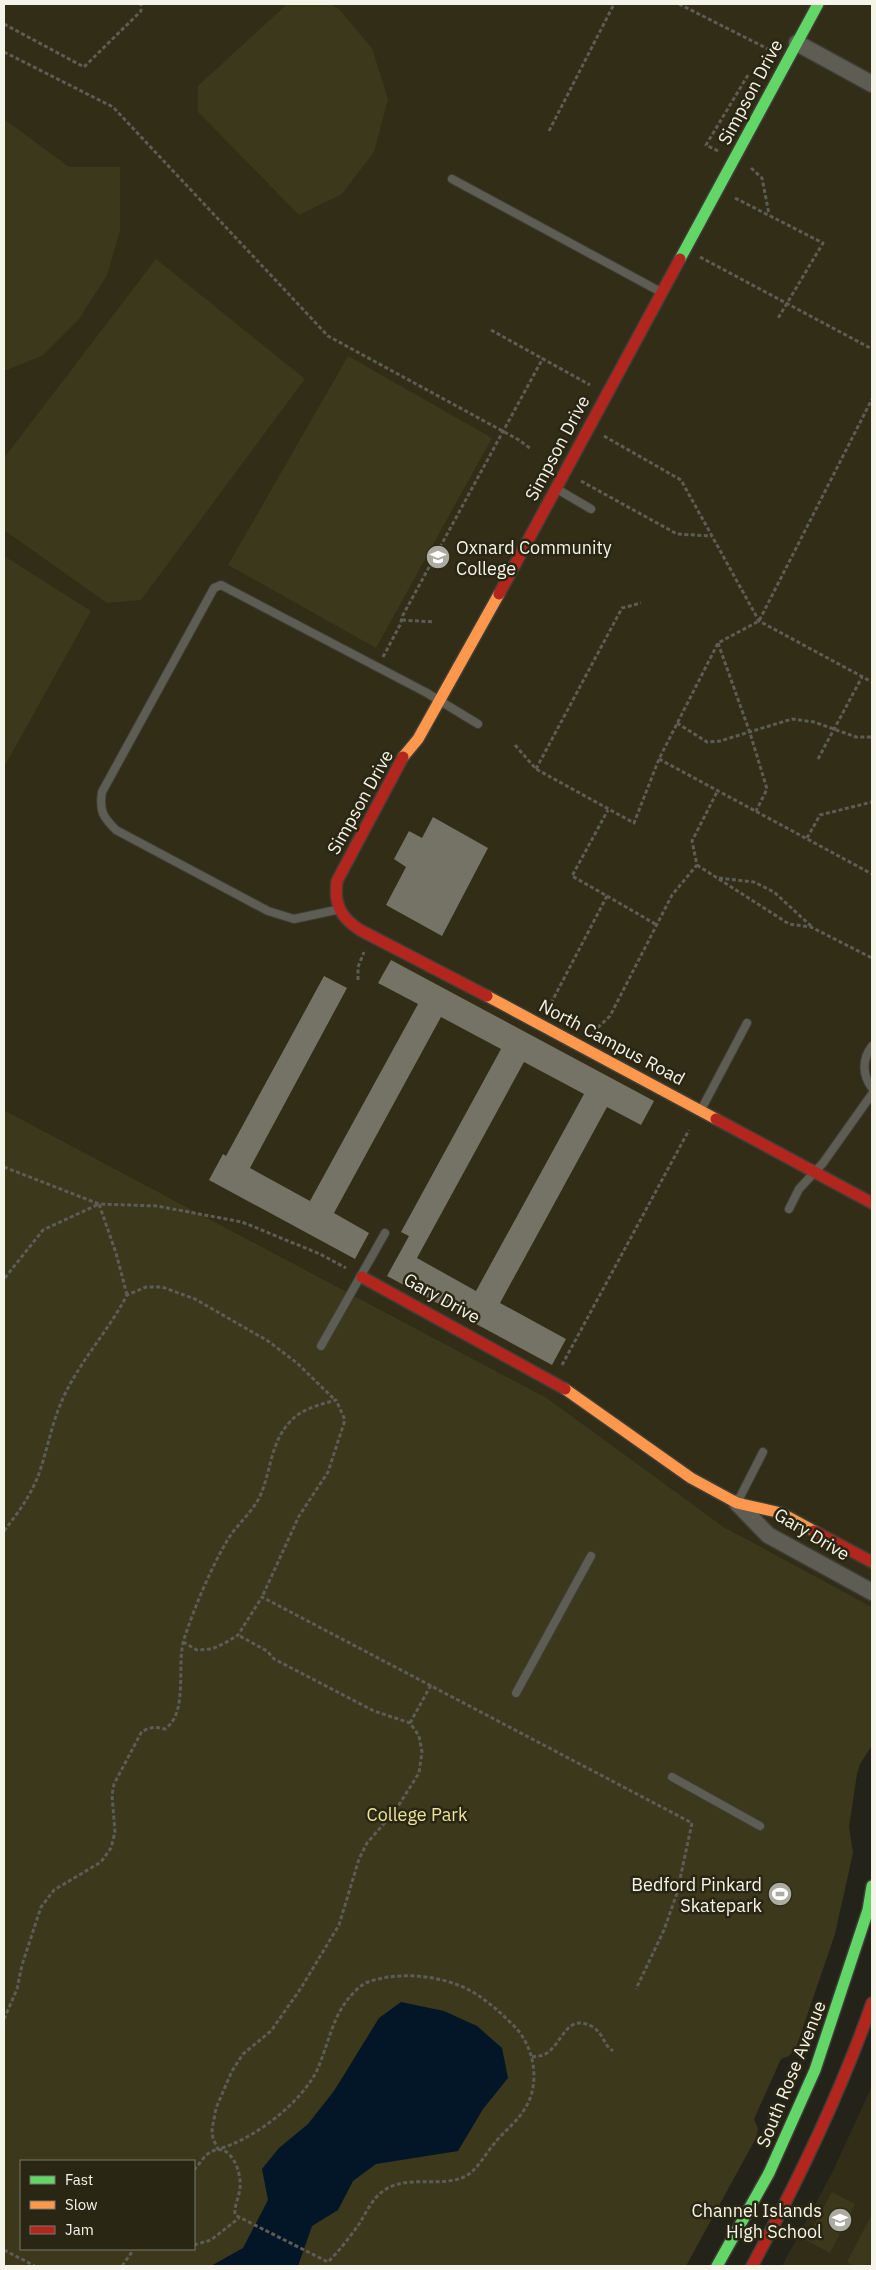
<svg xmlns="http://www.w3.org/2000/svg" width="876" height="2270" viewBox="0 0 876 2270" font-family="'IBM Plex Sans',sans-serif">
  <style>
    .built { fill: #312d16 }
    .green { fill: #3b381c; fill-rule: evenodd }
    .water { fill: #031628 }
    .building { fill: #757365; fill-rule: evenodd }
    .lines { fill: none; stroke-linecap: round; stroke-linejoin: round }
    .lane-casing { stroke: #3f3e36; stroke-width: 10 }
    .street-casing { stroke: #3f3e36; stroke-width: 19 }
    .fast-casing { stroke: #3f3e36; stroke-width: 14 }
    .slow-casing { stroke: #3f3e36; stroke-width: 14 }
    .jam-casing { stroke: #3f3e36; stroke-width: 14 }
    .path { stroke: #5d5c55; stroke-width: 3; stroke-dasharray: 4 2.5; stroke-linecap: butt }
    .lane { stroke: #5e5d54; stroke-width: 8 }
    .street { stroke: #5e5d54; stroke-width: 16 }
    .fast { stroke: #63d668; stroke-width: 11 }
    .slow { stroke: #ff974d; stroke-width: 11 }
    .jam { stroke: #b3261e; stroke-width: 11 }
    .labels { text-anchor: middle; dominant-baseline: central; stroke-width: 5; stroke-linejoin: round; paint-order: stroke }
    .street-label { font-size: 18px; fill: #f5f4e8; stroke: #292714 }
    .poi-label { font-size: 18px; fill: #f5f4e8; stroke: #292714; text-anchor: end }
    .park-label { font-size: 18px; fill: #ede39a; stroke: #292714 }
  </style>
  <rect width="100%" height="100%" fill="#242319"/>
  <!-- built -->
  <g class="built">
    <path d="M4,4H872V1607L724,1527L547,1398L4,1110Z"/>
    <path d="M872,2086V2266H782L832,2173Z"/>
  </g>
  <!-- green -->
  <g class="green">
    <path d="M287,4H330L339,9L372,48L388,99L374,152L342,194L299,215L198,112V86Z"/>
    <path d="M4,119L69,167H120V231L107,275L79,319L42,356L4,371Z"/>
    <path d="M156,259L305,379L141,600L107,603L4,530V458Z"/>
    <path d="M348,356L492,438L376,648L228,565Z"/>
    <path d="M4,556L91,611L4,767Z"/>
    <path d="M4,1110L547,1398L724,1527L872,1607V1740L871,1747L860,1764L857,1774L849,1827L853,1853L835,1934L796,2048L789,2056L781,2059L754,2119L758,2129L756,2138L686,2266H4ZM21,2161H194V2249H21Z"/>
    <path d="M832,2192L855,2204L830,2253L806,2240Z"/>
    <path d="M872,2214V2266H855L847,2262Z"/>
  </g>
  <!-- water -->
  <path class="water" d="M401,2002L444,2011L477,2026L502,2048L508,2078L483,2109L458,2151L376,2164L353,2181L338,2210L312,2226L298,2266H211L243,2248L268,2200L262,2169L279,2148L308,2124L334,2091L379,2018Z"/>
  <!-- building -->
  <g class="building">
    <path d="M433,817L488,848L442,936L386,905L406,867L394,859L409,831L422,838Z"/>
    <path d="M391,960L654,1101L641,1125L607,1107L500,1303L566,1339L552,1365L387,1276L409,1236L401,1232L501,1049L441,1017L334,1213L369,1233L355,1259L209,1180L223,1154L226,1156L324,976L347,988L250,1168L310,1201L418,1004L378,983ZM524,1062L584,1094L476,1291L417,1258Z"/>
  </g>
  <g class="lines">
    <!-- lane casing -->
    <g class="lane-casing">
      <g id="lane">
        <path d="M452,179L659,291"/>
        <path d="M557,489L591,509"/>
        <path d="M336,910L294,919L268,911L116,830C103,817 99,811 102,792L214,588L221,585L427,693L478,724"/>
        <path d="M872,1046C862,1059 862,1075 872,1088"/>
        <path d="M702,1108L747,1023"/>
        <path d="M789,1209L799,1189L823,1163L872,1094"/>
        <path d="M321,1346L385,1233"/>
        <path d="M738,1501L763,1452"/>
        <path d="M516,1693L591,1556"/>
        <path d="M672,1777L760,1826"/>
      </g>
    </g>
    <!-- street casing -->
    <g class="street-casing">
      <g id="street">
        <path d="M797,43L872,84"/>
        <path d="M737,1503L768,1535L872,1592"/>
      </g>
    </g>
    <!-- fast casing -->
    <g class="fast-casing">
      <g id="fast">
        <path d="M680,259L818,4"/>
        <path d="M717,2266L769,2173L815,2070L868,1910L872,1886"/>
      </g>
    </g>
    <!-- slow casing -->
    <g class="slow-casing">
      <g id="slow">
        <path d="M403,757L418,739L499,594"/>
        <path d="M487,996L716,1119"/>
        <path d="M565,1389L691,1478L737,1503L781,1513L814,1531"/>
      </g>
    </g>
    <!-- jam casing -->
    <g class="jam-casing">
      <g id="jam">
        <path d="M499,594L680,259"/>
        <path d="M403,757L337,881C334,904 340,917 360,930L487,996"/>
        <path d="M716,1119L872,1203"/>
        <path d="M362,1277L565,1389"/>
        <path d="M814,1531L872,1562"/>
        <path d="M752,2266C798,2181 840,2095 872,2003"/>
      </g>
    </g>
    <!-- path -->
    <g class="path">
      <path d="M679,4L772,51"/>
      <path d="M4,24L84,67L141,11V4"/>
      <path d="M4,52L113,107L328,336L519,440L531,449"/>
      <path d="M549,131L614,4"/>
      <path d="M718,151L706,145L748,75"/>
      <path d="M751,168L762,178L769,214"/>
      <path d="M735,198L823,243L777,320"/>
      <path d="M700,257L872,349"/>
      <path d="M491,330L590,385"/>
      <path d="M604,436L681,480L759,621L872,682"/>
      <path d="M581,481L677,534L711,536"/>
      <path d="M402,620L434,622"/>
      <path d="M718,643L750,733L767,789L756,811"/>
      <path d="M383,657L400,625L403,615L543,358"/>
      <path d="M677,723L707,742L720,741L792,719L814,722L856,737H872"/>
      <path d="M515,745L536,769L634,823L659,759L718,643L759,621L872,399"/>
      <path d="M659,759L872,874"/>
      <path d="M818,759L862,677"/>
      <path d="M536,769L622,608L641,603"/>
      <path d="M807,838L820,815L872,802"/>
      <path d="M697,865L789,924L811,927L872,958"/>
      <path d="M719,878L754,882L774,892L811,926"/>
      <path d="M607,896L657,925"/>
      <path d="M358,980V967L364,952"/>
      <path d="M548,1009L607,896L572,876L608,810"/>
      <path d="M593,1032L610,1016L672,895L697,865L692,841L718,790"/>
      <path d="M4,1167L99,1204L43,1230L4,1279"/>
      <path d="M127,1295L116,1253L99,1204L157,1206L242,1222L320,1254L346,1268"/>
      <path d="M562,1365L689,1130"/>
      <path d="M4,1531C17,1514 30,1497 38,1476C47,1452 51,1426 61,1403C77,1364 108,1332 127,1295L146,1287H162L195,1299L268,1341L297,1363L335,1400"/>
      <path d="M183,1642L197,1650L212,1649L225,1643L238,1635L262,1597L692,1823L677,1893L664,1930L636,1989"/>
      <path d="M410,1723L431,1685"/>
      <path d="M4,2019L17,1989L22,1965L41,1907L54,1890L101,1862L111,1848L115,1832L112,1795L114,1784L142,1731L154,1727L165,1729C189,1712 176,1665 184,1639C195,1606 210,1570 228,1539C237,1525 250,1514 258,1500C271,1476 269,1445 289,1423C300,1409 319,1405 336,1400L345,1420L328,1472L299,1516L262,1597"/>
      <path d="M532,2057C538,2056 543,2056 547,2053C563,2042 567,2012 593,2027C604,2034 603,2045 613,2051"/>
      <path d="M194,2170C199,2165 203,2157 209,2153C230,2139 242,2172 240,2188C239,2198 234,2205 235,2215L328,2262C339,2251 350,2237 359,2224C366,2213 372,2199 383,2191C407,2174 438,2188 464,2177C477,2171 485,2154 494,2144C503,2132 516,2123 524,2110C541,2085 535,2048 515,2027C501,2013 488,2001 471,1991C442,1975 399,1971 368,1982C360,1985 353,1993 348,1999C332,2019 328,2045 318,2068C303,2102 253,2140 218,2149L213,2139L212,2130L216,2108L232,2071L243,2054L271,2031L301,1988L339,1925L359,1859L367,1843L395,1811L419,1773L422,1752L419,1736L410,1723L374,1711L274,1659L267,1651L238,1635"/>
      <path d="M194,2245L211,2240L239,2218"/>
      <path d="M4,2250L35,2266"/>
      <path d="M122,2266L134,2249"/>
    </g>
    <!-- lane -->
    <use href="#lane" class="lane"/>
    <!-- street -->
    <use href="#street" class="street"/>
    <!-- fast -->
    <use href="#fast" class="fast"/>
    <!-- slow -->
    <use href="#slow" class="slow"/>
    <!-- jam -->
    <use href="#jam" class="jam"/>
  </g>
  <!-- icons -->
  <defs>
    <g id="university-disc" transform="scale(1.25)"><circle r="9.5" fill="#acaba0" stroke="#292714"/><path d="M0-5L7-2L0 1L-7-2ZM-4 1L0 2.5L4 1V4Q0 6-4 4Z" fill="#fff"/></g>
    <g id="stadium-disc" transform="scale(1.25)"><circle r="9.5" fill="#acaba0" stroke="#292714"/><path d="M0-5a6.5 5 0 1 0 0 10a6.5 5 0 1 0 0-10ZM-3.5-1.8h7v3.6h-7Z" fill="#fff"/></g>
    <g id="school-disc" transform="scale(1.25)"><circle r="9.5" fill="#acaba0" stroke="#292714"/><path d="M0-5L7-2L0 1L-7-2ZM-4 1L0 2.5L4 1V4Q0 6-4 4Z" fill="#fff"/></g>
  </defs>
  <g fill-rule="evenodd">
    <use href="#university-disc" x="438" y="557"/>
    <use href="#stadium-disc" x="780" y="1894"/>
    <use href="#school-disc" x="840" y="2220"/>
  </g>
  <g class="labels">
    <!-- street labels -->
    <g class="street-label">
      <text transform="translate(750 92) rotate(-62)">Simpson Drive</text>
      <text transform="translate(557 448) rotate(-62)">Simpson Drive</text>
      <text transform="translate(360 802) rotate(-61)">Simpson Drive</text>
      <text transform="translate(612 1042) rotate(28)">North Campus Road</text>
      <text transform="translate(442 1298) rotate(29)">Gary Drive</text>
      <text transform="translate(812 1534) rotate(31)">Gary Drive</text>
      <text transform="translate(791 2074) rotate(-68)">South Rose Avenue</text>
    </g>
    <!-- poi labels -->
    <g class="poi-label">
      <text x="456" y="547" text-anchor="start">Oxnard Community<tspan x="456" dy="21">College</tspan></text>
      <text x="762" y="1884">Bedford Pinkard<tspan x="762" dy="21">Skatepark</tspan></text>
      <text x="822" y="2210">Channel Islands<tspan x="822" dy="21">High School</tspan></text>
    </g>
    <!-- park labels -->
    <g class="park-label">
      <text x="417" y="1814">College Park</text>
    </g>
  </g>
  <!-- border -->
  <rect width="876" height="2270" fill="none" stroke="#f5f4e8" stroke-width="10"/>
  <!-- legend -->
  <rect x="20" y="2160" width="175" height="90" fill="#292714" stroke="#7b7969"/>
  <rect x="30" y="2176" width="25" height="8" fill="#63d668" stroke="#7b7969"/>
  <text x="65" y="2185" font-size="15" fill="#f5f4e8">Fast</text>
  <rect x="30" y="2201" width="25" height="8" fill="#ff974d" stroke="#7b7969"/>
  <text x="65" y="2210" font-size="15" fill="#f5f4e8">Slow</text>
  <rect x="30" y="2226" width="25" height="8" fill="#b3261e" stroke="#7b7969"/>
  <text x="65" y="2235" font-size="15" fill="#f5f4e8">Jam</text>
</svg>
